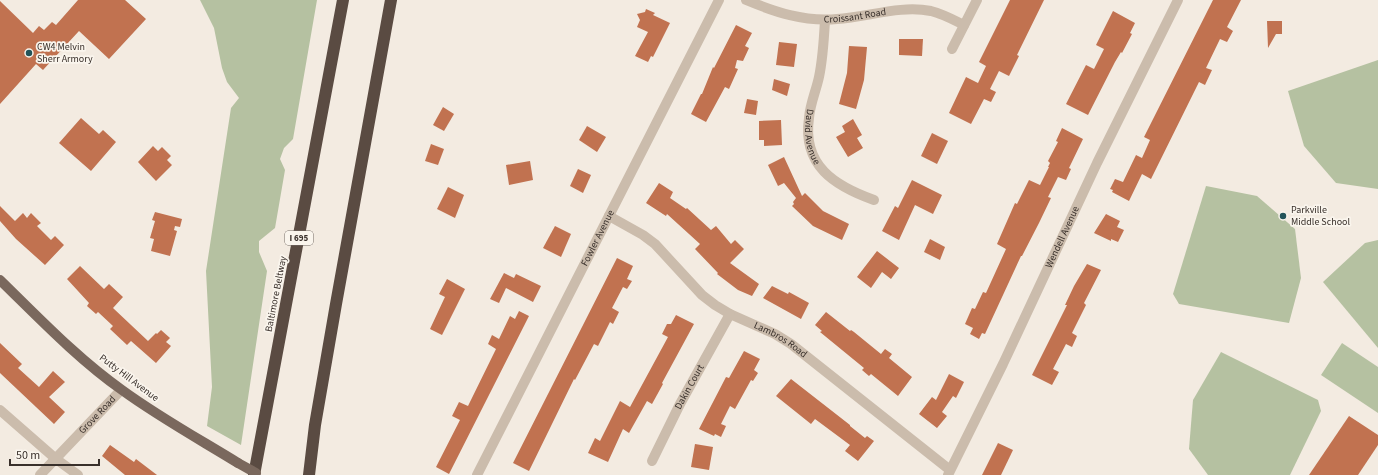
<svg xmlns="http://www.w3.org/2000/svg" width="1378" height="475" viewBox="0 0 1378 475" font-family="'Source Sans 3',sans-serif">
  <style>
    .green { fill: #b5c1a1 }
    .building { fill: #c17250 }
    .lines { fill: none; stroke-linecap: round; stroke-linejoin: round }
    .minor { stroke: #cbbcac; stroke-width: 10 }
    .major { stroke: #7a685d; stroke-width: 10 }
    .highway { stroke: #5a4b42; stroke-width: 12 }
    .major-bridge { stroke: #7a685d; stroke-width: 10 }
    .poi-dot { fill: #225359; stroke: #faf5ed; stroke-width: 1.5 }
    .labels { text-anchor: middle; dominant-baseline: central; stroke-width: 3.5; stroke-linejoin: round; paint-order: stroke }
    .shield { fill: #faf5ed; stroke: #736b65; stroke-width: 1 }
    .shield-label { font-size: 9px; font-weight: bold; fill: #39302b }
    .street-label { font-size: 10px; fill: #39302b; stroke: #faf5ed }
    .poi-label { font-size: 10px; fill: #39302b; stroke: #faf5ed; text-anchor: start }
  </style>
  <rect width="100%" height="100%" fill="#f3ebe1"/>
  <!-- green -->
  <g class="green">
    <path d="M200,0H317L293,139L284,148L280,159L285,170L275,228L259,241V252L267,271L241,445L207,426L212,387L206,271L231,108L239,98L227,82L222,68L214,28Z"/>
    <path d="M1378,60V189L1336,183L1304,146L1288,91Z"/>
    <path d="M1206,186L1257,196L1295,229L1301,278L1289,323L1179,304L1173,294Z"/>
    <path d="M1378,240V348L1323,282L1365,243Z"/>
    <path d="M1342,343L1378,367V413L1321,375Z"/>
    <path d="M1221,352L1318,400L1321,411L1290,475H1208L1189,449L1193,400Z"/>
  </g>
  <!-- building -->
  <g class="building">
    <path d="M78,0H125L146,19L109,59L79,31L43,70L36,64L0,104V1L33,33L39,26L44,30L52,22L56,25Z"/>
    <path d="M1010,0H1044L1017,55L1019,56L1009,76L999,71L990,89L996,92L991,102L984,99L971,124L949,113L966,77L978,83L986,66L979,62Z"/>
    <path d="M1213,0H1241L1227,27L1233,31L1227,42L1220,39L1206,68L1212,70L1205,85L1199,82L1151,179L1142,174L1129,201L1112,192L1113,190L1110,189L1115,179L1123,182L1136,155L1142,158L1150,140L1144,137Z"/>
    <path d="M646,9L655,13L653,15L670,23L653,57L651,56L648,62L635,56L648,32L637,27L640,20L637,14L645,12Z"/>
    <path d="M1113,11L1135,23L1130,33L1132,34L1122,53L1121,52L1115,62L1088,115L1066,104L1086,65L1094,69L1104,49L1096,45Z"/>
    <path d="M1267,21H1282V34H1276L1268,48Z"/>
    <path d="M736,25L752,33L745,46L749,48L743,61L737,60L735,68L738,69L729,89L725,87L706,122L691,114L701,94H702L713,67L714,68Z"/>
    <path d="M899,39H923L922,56L899,55Z"/>
    <path d="M779,42L797,44L794,67L776,65Z"/>
    <path d="M849,46L867,47L864,80L856,109L839,104L847,73Z"/>
    <path d="M774,79L790,84L787,96L772,90Z"/>
    <path d="M747,99L758,101L756,115L744,113Z"/>
    <path d="M443,107L454,114L444,131L433,125Z"/>
    <path d="M81,118L99,134L103,130L116,142L91,171L59,143Z"/>
    <path d="M853,119L862,135L857,138L863,148L848,157L836,137L845,132L842,126Z"/>
    <path d="M781,120L782,145L764,146V140H759V121Z"/>
    <path d="M587,126L606,137L597,152L579,140Z"/>
    <path d="M1062,128L1083,139L1069,168L1071,169L1066,180L1058,177L1048,197L1051,198L1039,223L1022,256H1021L985,334L982,333L979,339L970,334L973,328L965,324L972,308L975,309L983,292L986,293L1006,249L997,244L1015,203L1017,204L1029,180L1040,185L1049,167H1048L1050,163L1048,161L1058,142L1056,141Z"/>
    <path d="M932,133L948,141L937,164L921,156Z"/>
    <path d="M431,144L444,149L438,165L425,161Z"/>
    <path d="M153,146L158,151L162,147L171,156L167,160L172,165L156,181L138,162Z"/>
    <path d="M784,157L802,196L805,193L823,211L849,224L842,240L813,226L792,206L794,204L793,202L796,198L784,183L778,186L768,165Z"/>
    <path d="M530,161L533,180L509,185L506,165Z"/>
    <path d="M578,169L591,175L583,193L570,186Z"/>
    <path d="M912,180L942,195L933,214L915,205L899,240L882,231L895,206L898,208Z"/>
    <path d="M659,183L673,192L670,198L686,209L687,208L711,230L716,226L731,244L735,240L744,249L730,263L759,284L752,296L738,290L717,274L718,273L695,249L700,244L667,214L666,216L646,203Z"/>
    <path d="M448,187L464,195L455,218L437,209Z"/>
    <path d="M0,206L15,221L23,213L27,218L31,213L41,223L37,226L51,240L55,236L64,245L45,265L16,239L0,221Z"/>
    <path d="M155,212L182,219L180,227L175,226L174,230L177,231L170,256L151,251L154,239L150,238L155,221L152,220Z"/>
    <path d="M1106,214L1120,221L1117,227L1124,230L1118,242L1111,239V241L1094,233Z"/>
    <path d="M555,226L571,234L561,257L543,248Z"/>
    <path d="M930,239L945,247L940,260L924,252Z"/>
    <path d="M877,251L899,268L891,279L882,272L871,288L857,277Z"/>
    <path d="M617,258L633,266L627,279L632,281L627,289L623,287L612,308L619,312L613,324L610,322L598,346L594,344L575,380L574,379L529,471L513,463Z"/>
    <path d="M1087,264L1101,270L1084,303L1086,305L1072,333L1077,336L1072,347L1066,344L1053,369L1059,372L1052,385L1032,375L1067,305H1065L1074,286Z"/>
    <path d="M80,266L104,289L109,284L123,297L113,308L148,341L156,333L157,334L161,330L170,338L166,342L171,346L156,363L131,341L127,345L110,329L113,326L98,312L96,314L87,306L89,303L67,279Z"/>
    <path d="M504,273L514,278L516,274L541,286L533,302L506,288L499,303L490,299Z"/>
    <path d="M447,279L465,289L442,335L430,329L444,299L445,297L439,294Z"/>
    <path d="M772,286L788,294L789,292L809,303L801,319L763,298Z"/>
    <path d="M519,311L529,316L449,474L436,467L460,420L452,416L459,402L468,406L496,349L488,344L492,335L499,339L510,316L515,319Z"/>
    <path d="M826,312L850,331L851,330L854,332L881,354L885,349L892,354L889,358L912,377L898,396L871,374L869,376L862,370L864,368L820,332L822,331L815,325Z"/>
    <path d="M676,315L694,324L662,383L663,384L652,404L647,401L629,433L623,429L608,462L588,453L595,438L600,441L620,401L630,407L668,337L662,334L667,324H671Z"/>
    <path d="M0,343L22,364L18,368L39,387L53,371L65,382L49,397L65,412L54,424L0,373Z"/>
    <path d="M744,351L760,359L754,370L758,373L753,381L751,380L735,409L730,406L721,424L726,426L721,437L715,434L714,436L699,429L726,377L729,378Z"/>
    <path d="M949,374L964,382L956,398L953,396L942,412L947,416L937,428L919,414L932,397L936,400Z"/>
    <path d="M791,379L850,425V426L865,438L867,436L874,441L858,461L845,451L850,445L815,419L811,424L776,396Z"/>
    <path d="M1349,416L1378,435V445L1358,475H1309Z"/>
    <path d="M998,443L1013,450L1001,475H982Z"/>
    <path d="M695,444L713,447L709,470L691,467Z"/>
    <path d="M110,445L134,462L136,459L157,475H125L102,456Z"/>
  </g>
  <g class="lines">
    <!-- minor -->
    <g class="minor">
      <path id="s1" d="M746,0C775,12 804,22 837,19C868,17 900,5 931,11C943,14 954,20 964,25"/>
      <path id="s2" d="M825,20C824,38 823,58 819,77C816,91 810,104 809,118C802,166 835,186 874,200"/>
      <path d="M952,49L977,0"/>
      <path id="s3" d="M609,216L643,235L655,244L702,295L715,305L730,314L775,334L791,344L950,470"/>
      <path d="M0,410L56,459L78,475"/>
      <path id="s4" d="M652,461L680,404L730,314"/>
      <path id="s5" d="M40,475L121,390"/>
      <path id="s6" d="M477,475L719,0"/>
      <path id="s7" d="M948,475L1003,364L1097,163L1178,0"/>
    </g>
    <!-- major -->
    <path class="major" d="M0,280C39,318 78,359 122,390C159,417 199,439 238,463"/>
    <!-- highway -->
    <g class="highway">
      <path d="M254,475L343,0"/>
      <path d="M309,475L315,425L336,304L391,0"/>
    </g>
    <!-- major-bridge -->
    <path class="major-bridge" d="M238,463L256,473"/>
  </g>
  <!-- markers -->
  <g class="poi-dot">
    <circle cx="29" cy="53" r="4"/>
    <circle cx="1283" cy="216" r="4"/>
  </g>
  <g class="labels">
    <!-- shield labels -->
    <rect class="shield" x="285" y="231" width="28" height="14" rx="3"/>
    <g class="shield-label">
      <text x="299" y="238">I 695</text>
    </g>
    <!-- street labels -->
    <g class="street-label">
      <text stroke="none"><textPath href="#s1" startOffset="112">Croissant Road</textPath></text>
      <text stroke="none"><textPath href="#s2" startOffset="119">David Avenue</textPath></text>
      <text stroke="none"><textPath href="#s7" startOffset="264">Wendell Avenue</textPath></text>
      <text stroke="none"><textPath href="#s6" startOffset="266">Fowler Avenue</textPath></text>
      <text transform="translate(276 294) rotate(-79)">Baltimore Beltway</text>
      <text stroke="none"><textPath href="#s3" startOffset="214">Lambros Road</textPath></text>
      <text transform="translate(129 378) rotate(37)">Putty Hill Avenue</text>
      <text stroke="none"><textPath href="#s4" startOffset="83">Dakin Court</textPath></text>
      <text stroke="none"><textPath href="#s5" startOffset="83">Grove Road</textPath></text>
    </g>
    <!-- poi labels -->
    <g class="poi-label">
      <text x="37" y="47">CW4 Melvin<tspan x="37" dy="12">Sherr Armory</tspan></text>
      <text x="1291" y="210">Parkville<tspan x="1291" dy="12">Middle School</tspan></text>
    </g>
  </g>
  <!-- scale -->
  <path d="M10 459v6h89v-6" fill="none" stroke="#39302b" stroke-width="2"/>
  <text x="16" y="459" font-size="12" fill="#39302b" stroke="#faf5ed" stroke-width="3" paint-order="stroke">50 m</text>
</svg>
